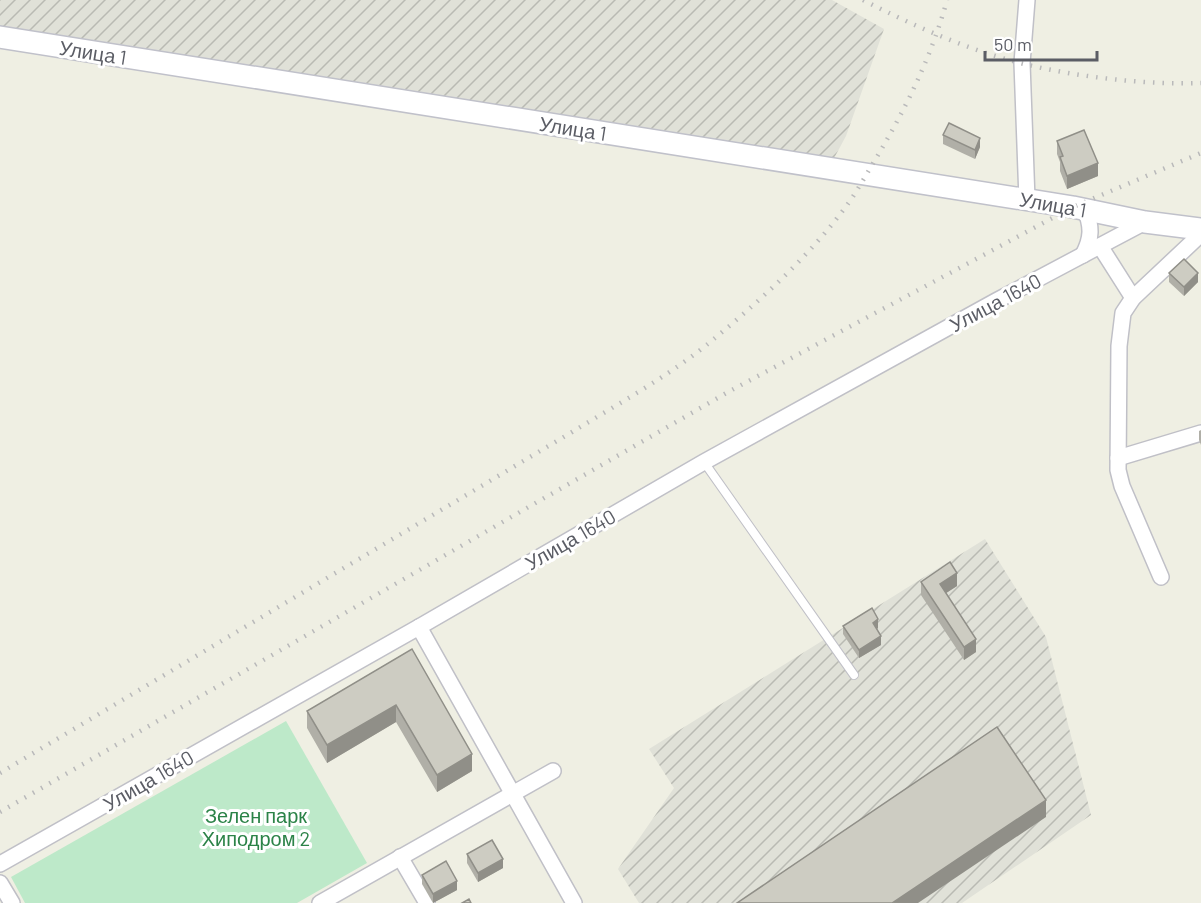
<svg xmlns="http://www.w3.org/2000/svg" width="1201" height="903" viewBox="0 0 1201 903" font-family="Barlow,sans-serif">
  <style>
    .industrial { fill: url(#industrial-furrows) }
    .park { fill: #bde9c9 }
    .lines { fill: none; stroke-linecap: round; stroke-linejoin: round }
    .service-casing { stroke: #c0c0c7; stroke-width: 10 }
    .minor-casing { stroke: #c0c0c7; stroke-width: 18 }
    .secondary-casing { stroke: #c0c1ca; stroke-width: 24 }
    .service { stroke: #fff; stroke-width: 8 }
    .minor { stroke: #fff; stroke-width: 15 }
    .secondary { stroke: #fff; stroke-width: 21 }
    .rail { stroke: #b9b9ba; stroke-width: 4.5; stroke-dasharray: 1.5 8; stroke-linecap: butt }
    .wall { fill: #b0afa7 }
    .shaded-wall { fill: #908f88 }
    .building { fill: #cdccc2; stroke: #908f88; stroke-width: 1.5 }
    .labels { text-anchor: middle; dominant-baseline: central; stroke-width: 6; stroke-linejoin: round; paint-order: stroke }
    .street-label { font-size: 20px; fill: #5b5d65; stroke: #fff }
    .park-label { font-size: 20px; fill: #2c8348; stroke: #fff }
  </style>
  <defs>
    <pattern id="industrial-furrows" width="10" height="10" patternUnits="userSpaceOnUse" patternTransform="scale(1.5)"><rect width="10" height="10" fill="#e0e1d8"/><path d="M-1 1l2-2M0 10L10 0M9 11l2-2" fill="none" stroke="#b9bab3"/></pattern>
  </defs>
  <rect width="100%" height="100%" fill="#efefe3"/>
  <!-- industrial -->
  <g class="industrial">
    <path d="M0,0H832L884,29L846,136L826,173L0,42Z"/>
    <path d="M985,539L1046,637L1091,815L962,903H639L618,869L674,788L649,749Z"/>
  </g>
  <!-- park -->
  <path class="park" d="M286,721L367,863L297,903H25L11,877Z"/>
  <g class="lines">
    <!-- service casing -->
    <g class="service-casing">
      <path id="service" d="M704,462L854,675"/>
    </g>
    <!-- minor casing -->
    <g class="minor-casing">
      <g id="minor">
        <path d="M1027,0L1022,63L1027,200"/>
        <path d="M1100,246L1133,298"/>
        <path d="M1083,255C1092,238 1092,227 1085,209"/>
        <path d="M1118,458L1201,433"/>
        <path d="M1161,577L1122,486L1118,470L1119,346L1123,313L1133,298L1201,234"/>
        <path d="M419,627L574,903"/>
        <path d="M400,857L427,903"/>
        <path d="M0,864L419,627L704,462L996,301L1145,222"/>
        <path d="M0,883L12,903"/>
        <path d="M320,903L553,771"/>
      </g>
    </g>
    <!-- secondary casing -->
    <g class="secondary-casing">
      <path id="secondary" d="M0,37L1073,207L1145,222L1201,229"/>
    </g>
    <!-- service -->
    <use href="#service" class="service"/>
    <!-- minor -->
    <use href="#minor" class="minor"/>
    <!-- secondary -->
    <use href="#secondary" class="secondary"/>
    <!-- rail -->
    <g class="rail">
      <path d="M863,0C914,26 968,50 1024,64C1078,77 1146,85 1201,83"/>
      <path d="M0,773L572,432C618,404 667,377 709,343C760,301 812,254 850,201C858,189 865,177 872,165C903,114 931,59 947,0"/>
      <path d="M0,812L728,392L1073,207L1201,153"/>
    </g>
  </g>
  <!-- wall -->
  <g class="wall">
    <path d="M943,135L980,147L975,159L943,144Z"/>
    <path d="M1057,141L1098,176L1067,189L1060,171V162L1057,154Z"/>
    <path d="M1169,273L1198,282L1184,296L1169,282Z"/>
    <path d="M1201,430V445L1199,440V431Z"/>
    <path d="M921,582L957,586L946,593L976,652L964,660L921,595Z"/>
    <path d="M843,626L878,628L877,629L881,645L859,658L843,634Z"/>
    <path d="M412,649L472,771L437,792L396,722L327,763L307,728V711Z"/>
    <path d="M467,854L503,868L478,882L467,863Z"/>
    <path d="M422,875L457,890L433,903L422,884Z"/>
  </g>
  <!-- shaded-wall -->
  <g class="shaded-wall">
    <path d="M980,138V147L975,159V150Z"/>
    <path d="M1098,163V176L1067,189V176Z"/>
    <path d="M1198,273V282L1184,296V287Z"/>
    <path d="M957,573V586L940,597V584Z"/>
    <path d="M878,619V628L873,632V623Z"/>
    <path d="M881,636V645L859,658V650Z"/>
    <path d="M976,639V652L964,660V647Z"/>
    <path d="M396,705V722L327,763V745Z"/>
    <path d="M472,754V771L437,792V775Z"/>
    <path d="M1046,800V817L918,903H892Z"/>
    <path d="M503,859V868L478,882V873Z"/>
    <path d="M457,881V890L433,903V894Z"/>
  </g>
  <!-- building -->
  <g class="building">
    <path d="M949,123L980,138L975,150L943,135Z"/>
    <path d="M1084,130L1098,163L1067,176L1060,157L1063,156L1057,141Z"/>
    <path d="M1184,259L1198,273L1184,287L1169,273Z"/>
    <path d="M950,562L957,573L940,584L976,639L964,647L921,582Z"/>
    <path d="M872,608L878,619L873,623L881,636L859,650L843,626Z"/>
    <path d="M412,649L472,754L437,775L396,705L327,745L307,711Z"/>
    <path d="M997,727L1046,800L892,903H737Z"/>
    <path d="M492,840L503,859L478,873L467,854Z"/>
    <path d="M446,861L457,881L433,894L422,875Z"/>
    <path d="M469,899L471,903H462Z"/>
  </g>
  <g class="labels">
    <!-- street labels -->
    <g class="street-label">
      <text transform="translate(93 52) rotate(9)">Улица 1</text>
      <text transform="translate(573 128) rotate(9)">Улица 1</text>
      <text transform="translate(1053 204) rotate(10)">Улица 1</text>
      <text transform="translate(995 302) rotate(-28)">Улица 1640</text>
      <text transform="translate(570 539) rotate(-30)">Улица 1640</text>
      <text transform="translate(148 780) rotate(-30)">Улица 1640</text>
    </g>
    <!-- park labels -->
    <g class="park-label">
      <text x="256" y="815">Зелен парк<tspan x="256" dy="23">Хиподром 2</tspan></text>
    </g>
  </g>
  <!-- scale -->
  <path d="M985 51v9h112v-9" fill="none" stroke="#5b5d65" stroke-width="3"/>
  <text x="994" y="51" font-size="18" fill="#5b5d65" stroke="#ffffff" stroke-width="4.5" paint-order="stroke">50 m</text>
</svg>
